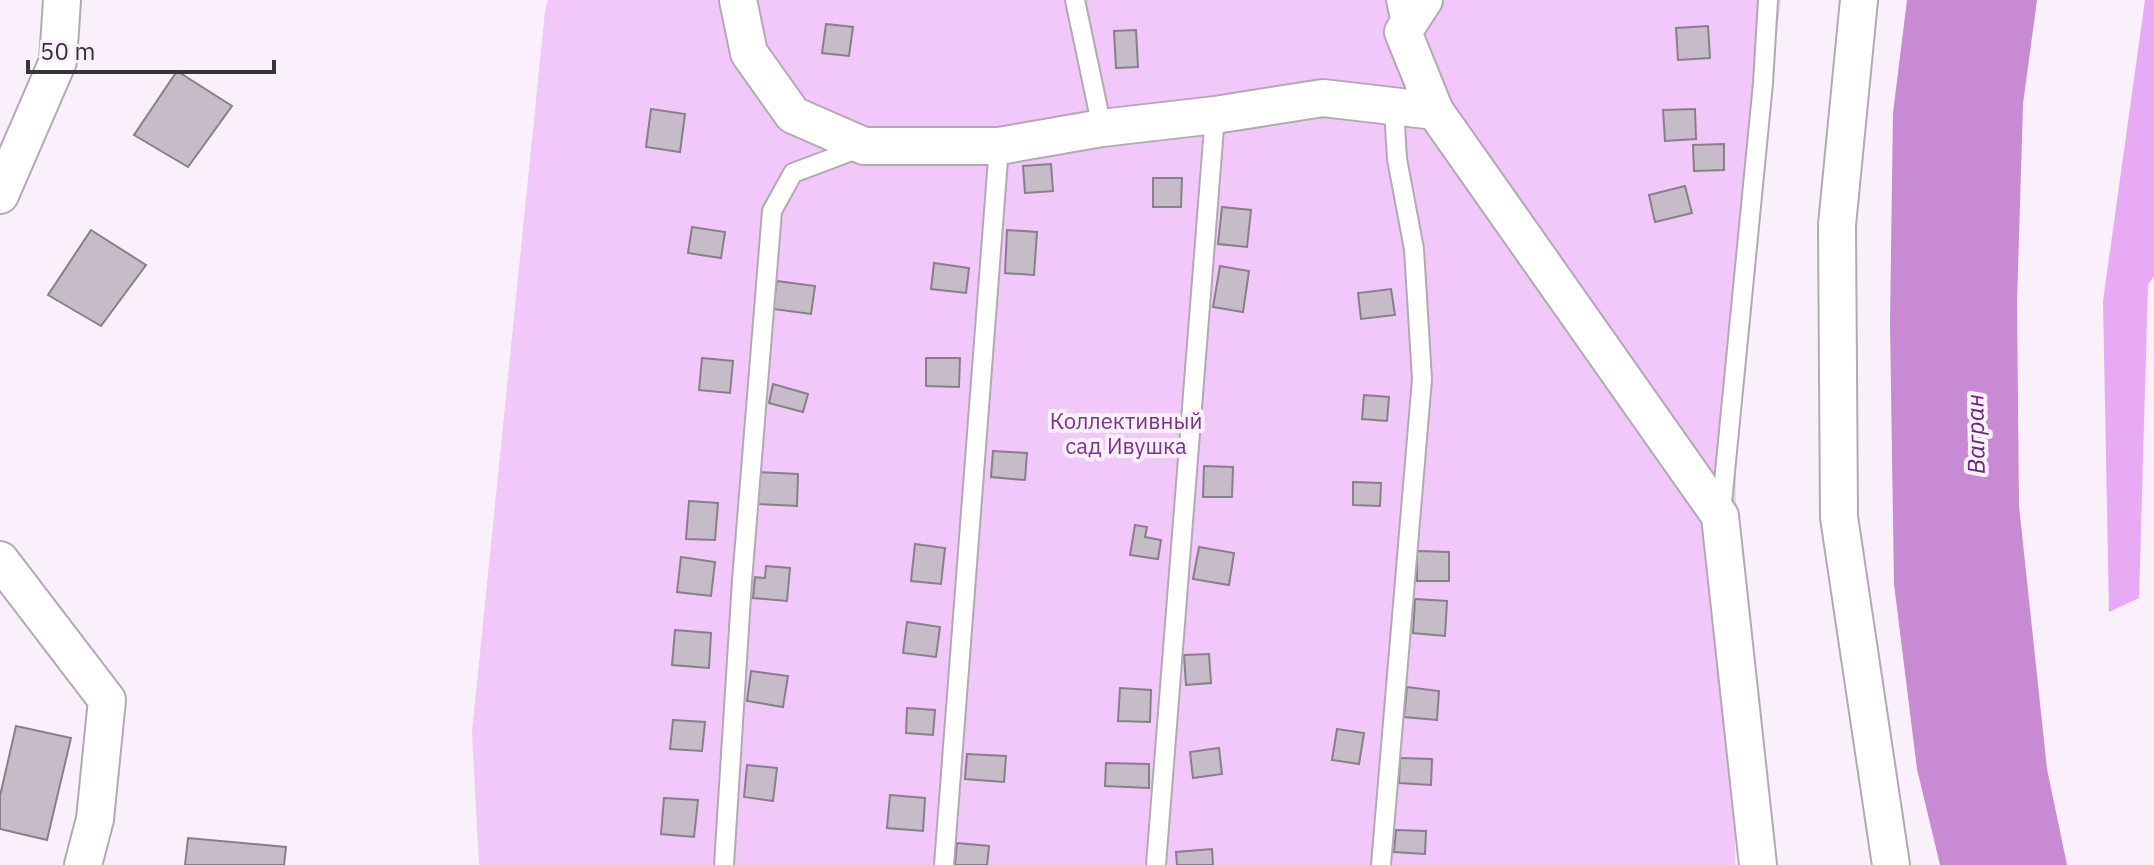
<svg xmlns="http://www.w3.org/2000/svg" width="2154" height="865" viewBox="0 0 2154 865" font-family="'IBM Plex Sans',sans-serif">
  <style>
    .green { fill: #f1c8f9 }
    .forest { fill: #e9aaf5 }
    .water { fill: #c78ad3 }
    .building { fill: #c5bcc7; stroke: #877f89; stroke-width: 2 }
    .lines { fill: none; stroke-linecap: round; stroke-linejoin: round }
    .service-casing { stroke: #b2a9b4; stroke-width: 22 }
    .minor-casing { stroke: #b2a9b4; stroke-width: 40 }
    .service { stroke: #fff; stroke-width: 18 }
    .minor { stroke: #fff; stroke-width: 36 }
    .labels { text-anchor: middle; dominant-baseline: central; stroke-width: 8; stroke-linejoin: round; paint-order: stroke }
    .park-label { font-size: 22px; fill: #7b328a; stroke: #faf0fc }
    .water-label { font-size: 24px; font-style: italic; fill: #6c237b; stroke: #faf0fc }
  </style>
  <rect width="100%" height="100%" fill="#faf0fc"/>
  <!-- green -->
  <path class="green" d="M548,0H1781L1736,354L1735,865H479L472,732L545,11Z"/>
  <!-- forest -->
  <path class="forest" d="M2145,0H2154V276L2148,285L2139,598L2109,612L2103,301Z"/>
  <!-- water -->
  <path class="water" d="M1907,0H2037L2023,104L2017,304L2019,506L2047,769L2067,865H1940L1917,769L1894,584L1890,323L1893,113Z"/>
  <!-- building -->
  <g class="building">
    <path d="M826,24L853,27L849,56L822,53Z"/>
    <path d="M1708,26L1710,58L1678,60L1676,28Z"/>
    <path d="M1136,30L1138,67L1116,68L1114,31Z"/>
    <path d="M177,71L232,106L188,167L134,135Z"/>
    <path d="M651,109L685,114L680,152L646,147Z"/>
    <path d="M1695,109L1696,139L1665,141L1663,110Z"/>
    <path d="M1724,144V170L1694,171L1693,145Z"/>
    <path d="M1051,164L1053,191L1025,193L1023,166Z"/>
    <path d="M1153,178H1182L1181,207H1153Z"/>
    <path d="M1685,186L1692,213L1655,222L1649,195Z"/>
    <path d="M1222,207L1251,210L1247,247L1218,244Z"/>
    <path d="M692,227L725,232L721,258L688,253Z"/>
    <path d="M91,230L146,265L101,326L48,295Z"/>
    <path d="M1007,230L1037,232L1034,275L1005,273Z"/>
    <path d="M934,263L969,268L966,293L931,289Z"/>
    <path d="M1220,266L1249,271L1243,312L1213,307Z"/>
    <path d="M777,281L815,286L811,314L773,309Z"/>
    <path d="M1391,289L1395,315L1361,319L1358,293Z"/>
    <path d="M702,358L733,361L730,393L699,390Z"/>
    <path d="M926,358H960L959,387L926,386Z"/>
    <path d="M773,384L808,394L803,412L769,403Z"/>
    <path d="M1364,395L1389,397L1387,421L1362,419Z"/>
    <path d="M993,451L1027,453L1025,480L991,477Z"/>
    <path d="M1204,466L1233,467L1232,497H1203Z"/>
    <path d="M759,472L798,474L797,506L757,504Z"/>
    <path d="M1353,482L1381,483L1380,506L1353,505Z"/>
    <path d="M689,501L718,503L715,540L686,539Z"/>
    <path d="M1135,525L1147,527L1145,537L1161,540L1158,559L1130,555Z"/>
    <path d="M915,544L945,548L941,584L911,581Z"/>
    <path d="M1199,547L1234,553L1229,585L1193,579Z"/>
    <path d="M1417,551L1449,552V581H1417Z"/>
    <path d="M681,557L715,562L711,596L677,592Z"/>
    <path d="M766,566L790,568L787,601L753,598L755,577L765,578Z"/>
    <path d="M1415,599L1447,601L1445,636L1413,633Z"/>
    <path d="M907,622L940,627L936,657L903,653Z"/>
    <path d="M675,630L711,633L709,668L672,665Z"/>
    <path d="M1209,654L1211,683L1186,685L1184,655Z"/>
    <path d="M751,671L788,676L783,707L747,701Z"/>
    <path d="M1407,687L1439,691L1437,720L1404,717Z"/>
    <path d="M1120,688L1151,690L1150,722L1118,721Z"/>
    <path d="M907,708L935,710L933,735L906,733Z"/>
    <path d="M673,720L705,722L702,751L670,749Z"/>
    <path d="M16,726L71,738L47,840L0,829V796Z"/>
    <path d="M1337,729L1364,733L1359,764L1332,760Z"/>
    <path d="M1219,748L1222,774L1193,778L1190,752Z"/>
    <path d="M967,754L1006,756L1004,782L965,779Z"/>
    <path d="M1400,758L1432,759L1431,785L1399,783Z"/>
    <path d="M1106,763L1149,764V788L1105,786Z"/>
    <path d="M747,765L777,768L773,801L744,797Z"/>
    <path d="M890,795L925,798L923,831L887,828Z"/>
    <path d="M664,798L698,800L694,837L661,834Z"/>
    <path d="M1396,830L1426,831L1425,854L1394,852Z"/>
    <path d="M188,838L286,847L284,865H185Z"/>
    <path d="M957,843L989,846L987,865H955Z"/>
    <path d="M1212,849L1213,865H1177L1176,852Z"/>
  </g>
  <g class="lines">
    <!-- service casing -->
    <g class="service-casing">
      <g id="service">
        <path d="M1075,0L1102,128"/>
        <path d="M1396,0L1402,29"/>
        <path d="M1721,513L1763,83L1768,0"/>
        <path d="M724,865L742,581L772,211L793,173L862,147"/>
        <path d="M944,865L999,146"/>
        <path d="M1156,865L1215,115"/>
        <path d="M1381,865L1422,379L1414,249L1397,159L1394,108"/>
      </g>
    </g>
    <!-- minor casing -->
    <g class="minor-casing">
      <g id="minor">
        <path d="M738,0L749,53L793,115L864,146H999L1102,128L1215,115L1323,98L1435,111L1720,516L1758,865"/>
        <path d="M1424,0L1403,32L1435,111"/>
        <path d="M1859,0L1837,225L1839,517L1891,865"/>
        <path d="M0,195L58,61L62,0"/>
        <path d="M0,560L107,700L95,819L83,865"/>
      </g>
    </g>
    <!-- service -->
    <use href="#service" class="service"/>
    <!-- minor -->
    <use href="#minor" class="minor"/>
  </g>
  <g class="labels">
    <!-- park labels -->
    <g class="park-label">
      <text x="1126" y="420">Коллективный<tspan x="1126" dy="25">сад Ивушка</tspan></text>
    </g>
    <!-- water labels -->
    <g class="water-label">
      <text transform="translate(1975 434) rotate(-91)">Вагран</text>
    </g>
  </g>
  <!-- scale -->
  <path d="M28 60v12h246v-12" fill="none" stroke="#383539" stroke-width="4"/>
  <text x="40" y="60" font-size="24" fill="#383539" stroke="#faf0fc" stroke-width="6" paint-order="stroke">50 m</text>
</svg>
